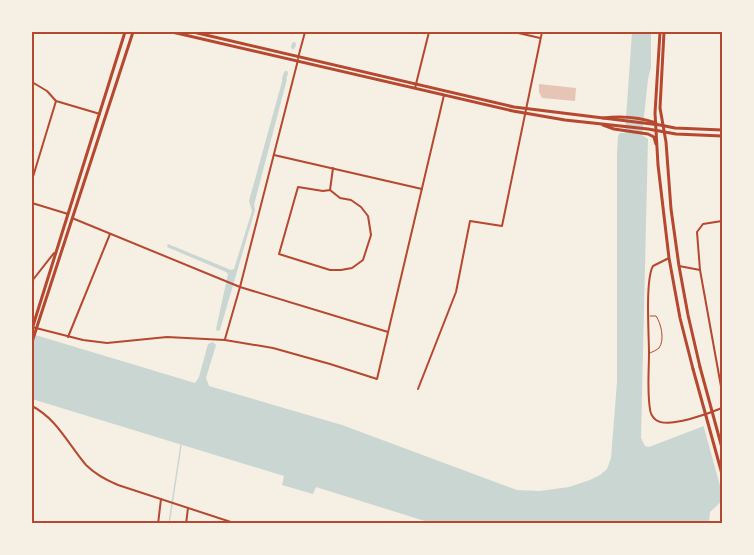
<svg xmlns="http://www.w3.org/2000/svg" width="754" height="555" viewBox="0 0 754 555" font-family="Rubik,sans-serif">
  <style>
    .water { fill: #c9d6d2 }
    .pier { fill: #f6efe4 }
    .lines { fill: none; stroke-linecap: round; stroke-linejoin: round }
    .stream { stroke: #c9d6d2; stroke-width: 1.5 }
    .canal { stroke: #c9d6d2; stroke-width: 4 }
    .building { fill: #e6c5b7 }
    .service { stroke: #b5482f; stroke-width: 1 }
    .minor { stroke: #b5482f; stroke-width: 2 }
    .tertiary { stroke: #b5482f; stroke-width: 2 }
    .secondary { stroke: #b5482f; stroke-width: 3 }
    .primary { stroke: #b5482f; stroke-width: 3 }
    .neatline { fill: none; stroke: #b5482f; stroke-width: 2 }
  </style>
  <rect width="100%" height="100%" fill="#f6efe4"/>
  <!-- water -->
  <g class="water">
    <path d="M632,32H651V67L648,79L642,135L648,139L641,438L645,446L649,447L722,419V501L710,512L709,523H431L316,487L313,494L282,485L284,476L32,399V334L195,383L199,377L208,344L213,342L216,345L206,378L209,386L342,425L517,490L540,491L569,487L590,480L600,475L607,469L611,458L617,382V154L618,136L620,133H625Z"/>
    <path d="M283,78L287,79L254,205L255,210L220,330L217,331L216,329L228,274L226,272L167,247L168,244L231,270L234,269L252,211L249,201Z"/>
  </g>
  <!-- pier -->
  <path class="pier" d="M720,417L722,427V493L703,424Z"/>
  <g class="lines">
    <!-- stream -->
    <path class="stream" d="M169,524L181,445"/>
    <!-- canal -->
    <g class="canal">
      <path d="M293,47L294,44"/>
      <path d="M284,79L286,73"/>
    </g>
  </g>
  <!-- building -->
  <path class="building" d="M539,84L576,88L575,101L542,98L539,92Z"/>
  <g class="lines">
    <!-- service -->
    <path class="service" d="M650,353C652,352 657,350 659,348C665,340 661,323 656,316H650"/>
    <!-- minor -->
    <g class="minor">
      <path d="M514,32L540,38"/>
      <path d="M298,58L305,32"/>
      <path d="M32,82L47,91L56,101L100,114"/>
      <path d="M415,88L429,32"/>
      <path d="M274,155L422,189"/>
      <path d="M32,180L56,101"/>
      <path d="M330,190L323,191L298,187L279,254L330,270H341L352,268L363,260L371,235L368,216L361,207L351,200L340,198L330,190L333,168"/>
      <path d="M32,203L68,214"/>
      <path d="M700,270L697,232L703,224L722,221"/>
      <path d="M32,281L54,253"/>
      <path d="M418,389L456,292L470,221L502,226L542,32"/>
      <path d="M158,524L161,499"/>
    </g>
    <!-- tertiary -->
    <g class="tertiary">
      <path d="M72,218L240,287L388,332"/>
      <path d="M669,258L653,266C645,280 649,335 649,353C649,371 647,391 650,409C650,413 653,418 656,420C668,429 710,413 722,408"/>
      <path d="M679,266L700,270L722,392"/>
      <path d="M32,327L83,340L107,343L167,337L225,340L273,348L330,364L377,379L444,95"/>
      <path d="M68,337L110,234"/>
      <path d="M225,339L240,287L298,60"/>
      <path d="M32,406C57,419 68,444 86,465C95,474 106,480 118,485L237,524"/>
      <path d="M186,524L188,508"/>
    </g>
    <!-- secondary -->
    <g class="secondary">
      <path d="M660,32L655,113L658,165L669,258L680,318L693,369"/>
      <path d="M664,32L660,108L666,142L671,209L679,266L688,315L700,367"/>
    </g>
    <!-- primary -->
    <g class="primary">
      <path d="M172,32L513,111L565,120L648,129L676,134L722,136"/>
      <path d="M193,32L514,107L660,125L675,128L722,130"/>
      <path d="M603,118C621,116 639,117 656,123"/>
      <path d="M603,125L614,129L648,134L654,137L656,144"/>
      <path d="M32,329L125,32"/>
      <path d="M32,342L133,32"/>
      <path d="M700,367L722,448"/>
      <path d="M693,369L722,474"/>
    </g>
  </g>
  <!-- border -->
  <rect width="754" height="555" fill="none" stroke="#f6efe4" stroke-width="66"/>
  <rect x="33" y="33" width="688" height="489" class="neatline"/>
</svg>
